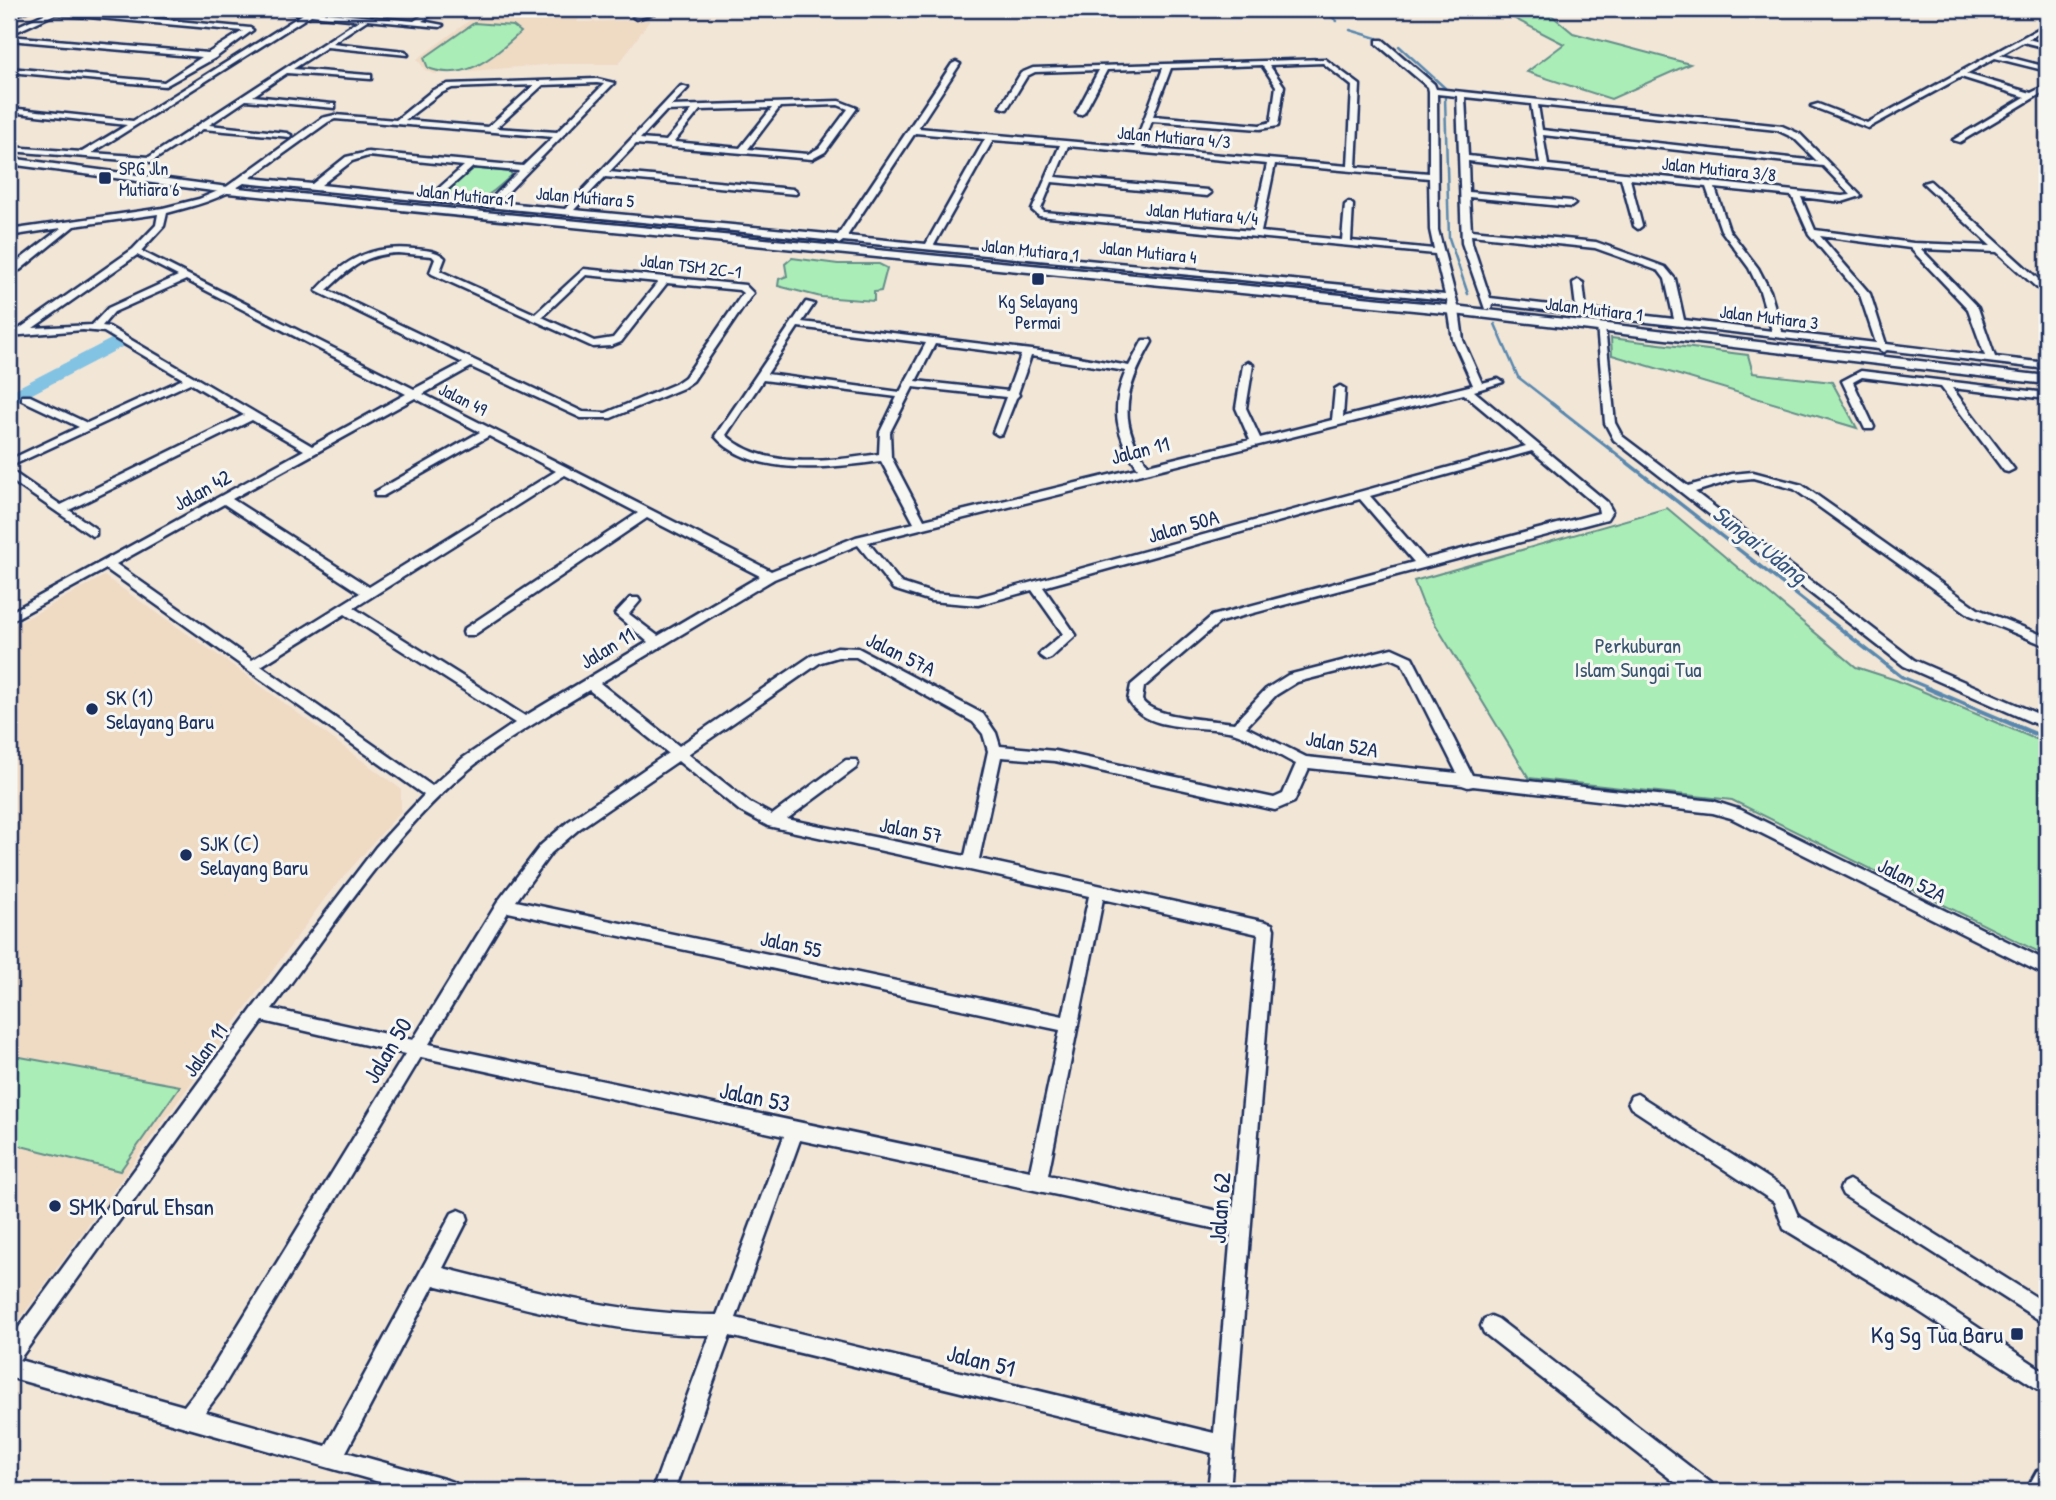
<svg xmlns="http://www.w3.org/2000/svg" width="2056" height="1500" viewBox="0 0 2056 1500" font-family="'Patrick Hand',sans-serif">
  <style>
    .built { fill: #efdac4 }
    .green { fill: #abedb6; stroke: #638e8a; stroke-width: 2 }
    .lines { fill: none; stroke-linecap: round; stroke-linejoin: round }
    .stream-far2 { stroke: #5987ae; stroke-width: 2.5 }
    .stream-far1 { stroke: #5987ae; stroke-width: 3.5 }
    .stream { stroke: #5987ae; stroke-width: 4.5 }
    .river { fill: #82c2e3; fill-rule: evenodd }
    .minor-casing { stroke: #1b2f5e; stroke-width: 5 }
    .tertiary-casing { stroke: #1b2f5e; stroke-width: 5 }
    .secondary-casing { stroke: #1b2f5e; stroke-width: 5 }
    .minor { fill: #f6f6f2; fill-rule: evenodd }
    .tertiary { fill: #f6f6f2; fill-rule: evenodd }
    .secondary { fill: #f6f6f2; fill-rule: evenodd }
    .poi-dot { fill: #1b2f5e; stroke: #f6f6f2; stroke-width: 2.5 }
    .labels { text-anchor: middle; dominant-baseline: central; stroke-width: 6; stroke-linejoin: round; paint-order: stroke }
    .far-street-label { font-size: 18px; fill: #1b2f5e; stroke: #f6f6f2 }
    .far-poi-label { font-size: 18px; fill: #1b2f5e; stroke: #f6f6f2; text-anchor: start }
    .street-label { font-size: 21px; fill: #1b2f5e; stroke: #f6f6f2 }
    .park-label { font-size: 21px; fill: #385570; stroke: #f6f6f2 }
    .poi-label { font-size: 21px; fill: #1b2f5e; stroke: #f6f6f2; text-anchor: start }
    .water-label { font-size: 23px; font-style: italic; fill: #35547f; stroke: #f6f6f2 }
    .near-street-label { font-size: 24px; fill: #1b2f5e; stroke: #f6f6f2 }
    .near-poi-label { font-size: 24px; fill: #1b2f5e; stroke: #f6f6f2; text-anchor: start }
  </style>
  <rect width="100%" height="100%" fill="#f2e6d7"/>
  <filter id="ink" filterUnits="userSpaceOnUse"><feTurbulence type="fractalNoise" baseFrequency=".0143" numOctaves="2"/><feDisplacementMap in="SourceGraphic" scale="14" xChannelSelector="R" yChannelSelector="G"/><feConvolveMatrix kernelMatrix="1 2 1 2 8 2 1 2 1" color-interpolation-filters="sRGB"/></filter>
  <g filter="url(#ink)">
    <!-- built -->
    <g class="built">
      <path d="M490,9L585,10L577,22L650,20L619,64H557L433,74L425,70L417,59L481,12Z"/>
      <path d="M104,576L238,669L401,789V811L326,897L9,1334V628Z"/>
    </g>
    <!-- green -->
    <g class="green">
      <path d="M1496,9H1544L1573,33L1690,64L1611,99L1527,72L1564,44Z"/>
      <path d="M474,23L513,26L521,32C495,55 467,83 428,68L424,58Z"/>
      <path d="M470,168L510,172L512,175C480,204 482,201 439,196Z"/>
      <path d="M792,258L838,264H879L887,268L881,291L874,292V301L821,297L778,286L779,279L787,276L785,264Z"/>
      <path d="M1611,338L1748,355L1753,373L1832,382L1857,428L1612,355Z"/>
      <path d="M1667,508L1856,667L1896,680L2047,744V956L1732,800L1529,778L1423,604L1414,581Z"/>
      <path d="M9,1055L180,1086L120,1171L9,1143Z"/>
    </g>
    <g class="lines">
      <!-- stream-far2 -->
      <g class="stream-far2">
        <path d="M1306,9L1327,13L1337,21"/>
        <path d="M1350,30L1377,38"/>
        <path d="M1399,46L1445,88"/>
        <path d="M1445,97L1449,238L1468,294"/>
        <path d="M1495,324L1518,377L1554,405"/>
      </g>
      <!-- stream-far1 -->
      <path class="stream-far1" d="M1551,403L1902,677L1931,689"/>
      <!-- stream -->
      <path class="stream" d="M1927,688L2047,739"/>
      <!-- river -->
      <path class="river" d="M115,337L122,339L125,343L122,347L9,406V392Z"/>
      <!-- minor casing -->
      <g class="minor-casing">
        <g id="minor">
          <path d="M9,9H14L9,12Z"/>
          <path d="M55,9L250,28L253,30L215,58L165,86L9,72V68L164,82L202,57L9,40V36L208,53L243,31L55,14L9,35V30Z"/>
          <path d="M263,9H285L414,21L432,9H439L422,21L443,25L440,27L367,20L332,43L405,51L408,55L327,47L293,69L368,75H371V79L287,73L253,96L332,104H335V108L246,100L209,125L287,133L291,135L290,137L203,129L151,162L9,151V147L82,152L127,125L9,112V108L133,121L303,14L266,11ZM311,15L359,20L149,157L92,153Z"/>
          <path d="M657,9H667L636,19L633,17Z"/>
          <path d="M2047,24V29L2028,39L2047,44V48L2023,42L2000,55L2047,67V71L1995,58L1966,74L2031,93L2047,85V90L1960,142L1953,140L2025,97L1961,77L1868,128L1811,106L1818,104L1867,123Z"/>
          <path d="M1377,40H1383L1434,84L1436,89L1782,126L1800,134L1861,196L1842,202L1801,197L1815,230L1913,243L1991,246L1923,183L1930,181L2047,287V295L2044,294L1997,252L1921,249L1978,308L1995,357L2047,363V369L1887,350L1883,352L1878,349L1492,304L1491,309H1485L1462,243L1457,96L1437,94L1438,230L1459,310L1463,340L1482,383L1498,379L1503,382L1474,391L1607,502L1612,511L1607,519L1220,622L1144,687L1142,700C1152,718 1213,720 1234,723L1266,689L1288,675L1392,648L1412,657L1472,775L1713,801L1741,810L2047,961V976L1731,818L1713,813L1473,786L1468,787L1462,785L1309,768L1294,802L1275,810L1055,761L1001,757L979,859L1266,922L1272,924L1274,929L1230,1491H1208L1212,1453L730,1336L674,1491H652L710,1335C616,1335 525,1308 434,1285L346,1452L447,1480L455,1483L458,1491H411L9,1377V1341L253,1008L376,847L424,795L106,569L9,622V613L304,450L252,420L69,510L96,529V535L92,536L9,479V471L13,472L61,505L244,415L190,383L9,467V460L79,427L22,400V396H30L87,423L183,379L104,332L83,330L9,336V330L19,329L133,249L156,225L158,214L74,226L20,270L9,274V268L61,228L9,236V230L163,208L199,199L225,188L322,118L335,115L396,120L433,90L448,84L597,79L614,83L498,202L565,209L681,86L688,88L671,106L839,101L857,108L825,152L812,159L636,144L609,172L793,189L797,192L796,194L605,177L574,210L838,235L952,64L956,62L960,64L918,128L1134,147L1163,68L1107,70L1084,113L1080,115L1076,113L1099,70L1035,72L1027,76L1007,109L1000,107L1021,73L1033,68L1325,59L1360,85L1356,167L1429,173V91L1428,87L1377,44ZM1323,63L1352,86L1348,166L1142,148L1152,121L1260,129L1278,126L1284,86L1269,65ZM1262,65L1276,86L1271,122L1260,125L1153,116L1171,68ZM597,83L604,84L557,132L496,128L543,85ZM534,85L488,127L405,120L439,94L452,88ZM1465,97L1531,104L1540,164L1468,156ZM838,105L848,109L819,148L808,154L748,149L780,107ZM1538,105L1777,130L1794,138L1817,161L1542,130ZM772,108L740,148L674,142L700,110ZM692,110L666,141L640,139L666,111ZM335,119L553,137L523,166L368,152L346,157L312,184L250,178L328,122ZM915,133L985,139L926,244L847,236ZM1543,135L1823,166L1851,195L1842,196L1548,165ZM993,140L1060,145L1032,210L1039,216L1435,254L1445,295L934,245ZM1068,146L1267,164L1252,231L1044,212L1041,209L1052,182L1207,196L1211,193L1207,190L1055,177ZM368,156L464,166L430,196L321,185L352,161ZM1468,161L1621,178L1634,226L1638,229L1642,226L1630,179L1706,187L1721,230L1749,268L1760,291L1772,331L1684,320L1675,279L1665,267L1596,242L1471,230L1469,197L1571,207L1575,204L1571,201L1469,192ZM1275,164L1429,178L1430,230L1434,249L1351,241L1353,205L1349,202L1345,205L1342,240L1261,232ZM473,167L519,171L489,201L439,197ZM244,183L835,241L839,244L843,241L1447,300L1453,340L1473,385L1343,417L1345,389L1340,386L1335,389L1332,420L1260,438L1246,408L1253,365L1248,362L1243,365L1236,408L1250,440L1148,465C1115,420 1126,387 1152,342L1151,340H1143L1129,366L1056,353L802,322L814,304L806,302L715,436C751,478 832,468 881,461L914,523L856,537L771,571L423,394L471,367L581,418H611L683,388L693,381L753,293L745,285L584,269L535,314L440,271L445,258C436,250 425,250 414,249C370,245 345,259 316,291L463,363L414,389L141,251L164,226L167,213C194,206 221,199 244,183ZM1715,188L1792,196L1809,234L1860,295L1876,343L1782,332L1770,291L1758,268L1729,230ZM1471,235L1595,248L1659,271L1665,279L1674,319L1586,309L1583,283L1578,280L1573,283L1576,308L1490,298L1472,243ZM1820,236L1910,248L1968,309L1985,356L1886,344L1870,294ZM398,253L432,256L435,259L430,272L432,274L593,347L611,346L621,342L667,283L739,290L743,293L685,377L675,384L606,413L583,412L327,290C350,268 365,254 398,253ZM137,255L178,276L108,308L92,325L33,328ZM586,275L658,282L613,338L594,341L542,317ZM186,280L406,394L312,446L109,327L102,326L114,312ZM798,327L926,343L900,392L767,374ZM935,344L1021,355L1008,391L916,381ZM1031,356L1126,371C1110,407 1116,437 1138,468L924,520L891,457L890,432L913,387L1006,397L993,432L998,435L1002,434L1016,398L1019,395L1018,393ZM763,380L897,397L880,432L879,454C831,461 765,471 726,435ZM1464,394L1526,446L978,597L932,593L901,583L868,542ZM415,398L480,432L375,492V496H383L489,436L556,471L369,587L232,499ZM1532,451L1598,507L1599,513L1425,559L1370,496ZM565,475L638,513L464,629L463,632L464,635H474L647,518L760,576L658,636L629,614L640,601L638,598H630L615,614L648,642L525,716L354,608ZM1360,499L1414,562L1212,616L1131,685L1128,700C1147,734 1200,724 1233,732C1253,738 1277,755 1296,764L1283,794L1274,798L1055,751L1000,746L996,733L983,714L858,648L837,647L811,656L679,746L600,683L774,579L858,545L893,589L931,601L978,605L1032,590L1063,634L1041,652L1039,655L1046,660L1051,658L1076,635L1043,587ZM224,504L360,593L252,660L116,564ZM345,614L515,723L463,758L432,786L261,666ZM838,657H856L973,722L983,734L988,751L965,856L787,819L856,768L858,764L856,760H846L772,815L750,803L688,754L821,662ZM1391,658L1402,663L1457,773L1306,757L1246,727L1276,695L1297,682ZM589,690L668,753L569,821L541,845L499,900L413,1040L272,1009C331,929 396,828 473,766C509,737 550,714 589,690ZM678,761L740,811L768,826L1089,896L1063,1016L516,901L551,853L579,829ZM1103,899L1258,934L1233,1214L1048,1175ZM508,912L1060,1030L1030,1171L429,1044ZM263,1021L405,1054L206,1378L184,1406L19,1360ZM421,1057L784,1136L717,1315C623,1315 534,1291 443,1268L468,1219L466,1213L459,1210L452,1213L326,1446L205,1412L220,1392ZM800,1140L1231,1232L1214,1433L736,1318Z"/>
          <path d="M1597,325L1605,327L1615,423L1622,436L1688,486L1732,474L1753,472L1802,485L1978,609L2047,637V646L1970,615L1794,489L1753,478L1733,480L1695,492L1914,660L2047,718V729L1904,666L1614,440L1605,423Z"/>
          <path d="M1861,371L2047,393V399L1952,388L2014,469L2008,472L2004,471L1941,387L1862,377L1853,382L1874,427L1873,429H1865L1842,381Z"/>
          <path d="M1637,1094L1787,1190L1798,1216L1917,1287L2047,1373V1395L1903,1301L1784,1229L1774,1202L1631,1108L1628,1102L1631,1096Z"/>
          <path d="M1849,1180L2047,1304V1325L1843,1195L1840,1189L1843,1183Z"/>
          <path d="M1491,1316L1498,1319L1711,1483L1714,1491H1686L1484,1333L1481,1326L1484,1319Z"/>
        </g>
      </g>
      <!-- tertiary casing -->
      <g class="tertiary-casing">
        <g id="tertiary">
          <path d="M21,9H32L9,18V13Z"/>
          <path d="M9,158L228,187L1454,306L2047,376V384L1454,314L228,193L9,164Z"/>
        </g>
      </g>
      <!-- secondary casing -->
      <g class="secondary-casing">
        <path id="secondary" d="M2047,1467V1491H2026L2037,1471Z"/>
      </g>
      <!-- minor -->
      <use href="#minor" class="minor"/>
      <!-- tertiary -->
      <use href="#tertiary" class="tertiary"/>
      <!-- secondary -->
      <use href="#secondary" class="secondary"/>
    </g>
  </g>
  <!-- markers -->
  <g class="poi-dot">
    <rect x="98" y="171" width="14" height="14" rx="3.5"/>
    <rect x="1031" y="272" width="14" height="14" rx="3.5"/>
    <circle cx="92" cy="709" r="7"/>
    <circle cx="186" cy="855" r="7"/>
    <circle cx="55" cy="1206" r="7"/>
    <rect x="2010" y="1327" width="14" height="14" rx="3.5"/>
  </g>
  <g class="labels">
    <!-- far-street labels -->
    <g class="far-street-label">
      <text transform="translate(1174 137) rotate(5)">Jalan Mutiara 4/3</text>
      <text transform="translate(1719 169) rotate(6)">Jalan Mutiara 3/8</text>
      <text transform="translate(465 195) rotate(6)">Jalan Mutiara 1</text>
      <text transform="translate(585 197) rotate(5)">Jalan Mutiara 5</text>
      <text transform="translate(1202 214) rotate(5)">Jalan Mutiara 4/4</text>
      <text transform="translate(1030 250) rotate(6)">Jalan Mutiara 1</text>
      <text transform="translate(1148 252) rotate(6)">Jalan Mutiara 4</text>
      <text transform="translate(691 266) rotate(7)">Jalan TSM 2C-1</text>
      <text transform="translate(1594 309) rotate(7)">Jalan Mutiara 1</text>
      <text transform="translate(1769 317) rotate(7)">Jalan Mutiara 3</text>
      <text transform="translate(463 399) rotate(27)">Jalan 49</text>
    </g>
    <!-- far-poi labels -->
    <g class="far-poi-label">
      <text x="119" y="168">SPG Jln<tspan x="119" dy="21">Mutiara 6</tspan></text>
      <text x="1038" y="301" text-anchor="middle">Kg Selayang<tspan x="1038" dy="21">Permai</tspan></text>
    </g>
    <!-- street labels -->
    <g class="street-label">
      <text transform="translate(1140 450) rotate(-14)">Jalan 11</text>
      <text transform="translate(202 490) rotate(-29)">Jalan 42</text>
      <text transform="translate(1183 526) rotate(-16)">Jalan 50A</text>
      <text transform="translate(607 648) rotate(-31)">Jalan 11</text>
      <text transform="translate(901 654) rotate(26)">Jalan 57A</text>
      <text transform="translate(1342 744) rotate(10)">Jalan 52A</text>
      <text transform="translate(911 830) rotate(11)">Jalan 57</text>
      <text transform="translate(1912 880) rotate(27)">Jalan 52A</text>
      <text transform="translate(791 944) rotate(12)">Jalan 55</text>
      <text transform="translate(205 1050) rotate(-54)">Jalan 11</text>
    </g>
    <!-- park labels -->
    <g class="park-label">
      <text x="1638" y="645">Perkuburan<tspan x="1638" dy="24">Islam Sungai Tua</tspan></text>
    </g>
    <!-- poi labels -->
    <g class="poi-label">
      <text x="106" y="697">SK (1)<tspan x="106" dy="24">Selayang Baru</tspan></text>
      <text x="200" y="843">SJK (C)<tspan x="200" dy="24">Selayang Baru</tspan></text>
    </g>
    <!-- water labels -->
    <g class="water-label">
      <text transform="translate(1760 544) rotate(38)">Sungai Udang</text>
    </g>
    <!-- near-street labels -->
    <g class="near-street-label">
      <text transform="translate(387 1050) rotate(-59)">Jalan 50</text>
      <text transform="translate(755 1096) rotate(12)">Jalan 53</text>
      <text transform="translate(1219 1208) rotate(-86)">Jalan 62</text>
      <text transform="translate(981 1360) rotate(14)">Jalan 51</text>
    </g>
    <!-- near-poi labels -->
    <g class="near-poi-label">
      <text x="69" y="1206">SMK Darul Ehsan</text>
      <text x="2003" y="1334" text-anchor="end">Kg Sg Tua Baru</text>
    </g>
  </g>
  <!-- margin -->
  <rect width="2056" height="1500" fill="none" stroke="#f6f6f2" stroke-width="35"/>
  <rect x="18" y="18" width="2021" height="1465" fill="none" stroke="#1b2f5e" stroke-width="2.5" filter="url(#ink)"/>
</svg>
